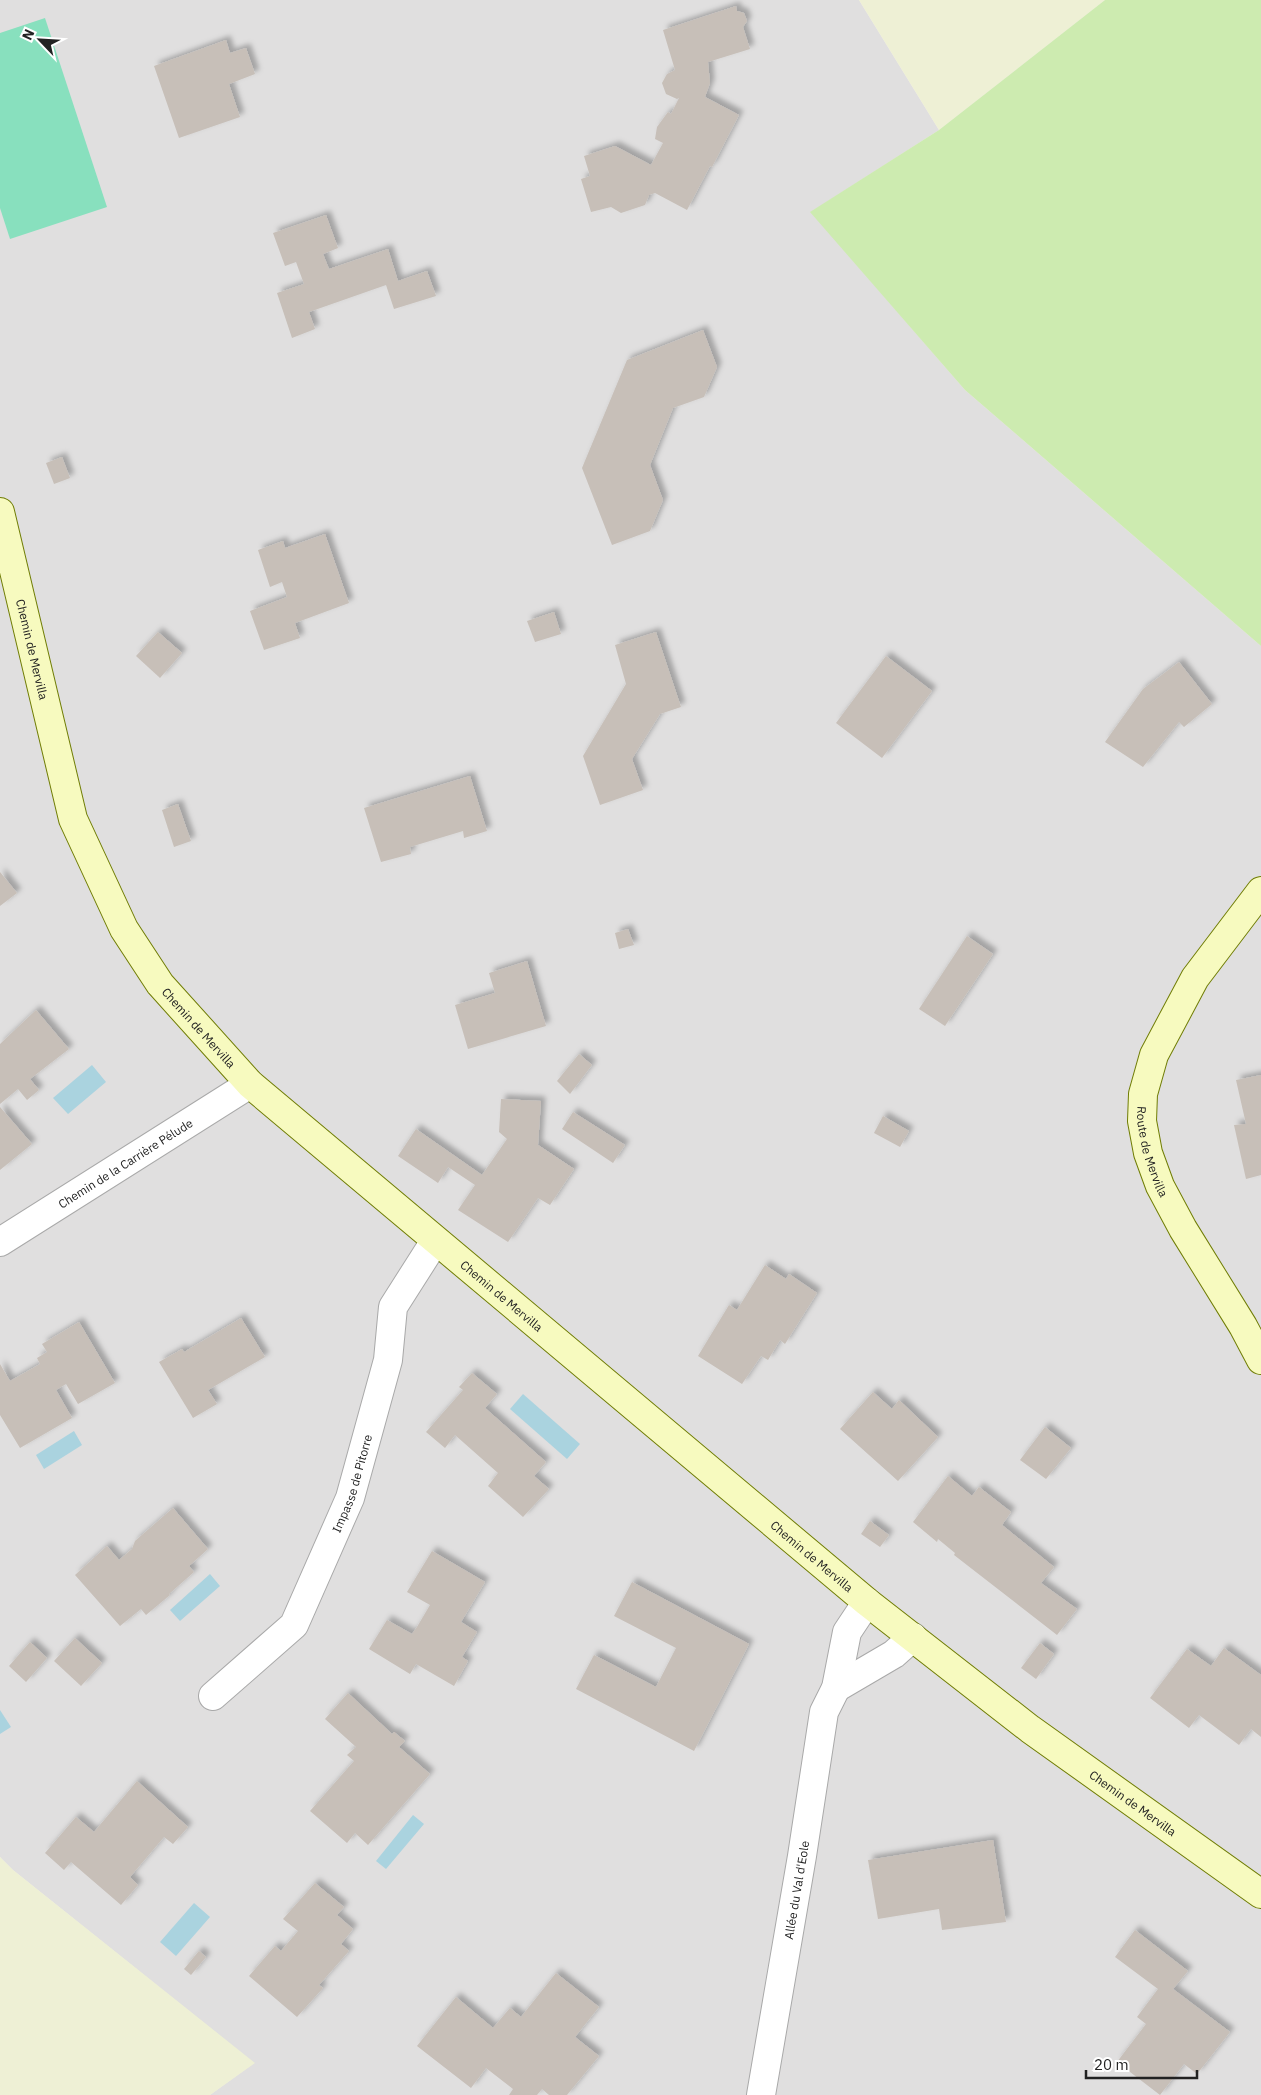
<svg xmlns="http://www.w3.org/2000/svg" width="1261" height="2095" viewBox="0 0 1261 2095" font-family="'IBM Plex Sans',sans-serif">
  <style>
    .residential { fill: #e0dfdf }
    .farmland { fill: #eef0d5 }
    .grass { fill: #cdebb0 }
    .pitch { fill: #88e0be }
    .water { fill: #aad3df }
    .building { fill: #c7bfb8; filter: url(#shadow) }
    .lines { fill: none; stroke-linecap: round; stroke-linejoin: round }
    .street-casing { stroke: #a9a9a9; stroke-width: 30 }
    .secondary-casing { stroke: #707d05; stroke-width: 30 }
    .street { stroke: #fff; stroke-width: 28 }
    .secondary { stroke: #f7fabf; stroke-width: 28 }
    .labels { text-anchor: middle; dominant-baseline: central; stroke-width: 4; stroke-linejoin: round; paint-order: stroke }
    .street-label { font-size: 12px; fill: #222; stroke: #fff }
  </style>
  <defs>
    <filter id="shadow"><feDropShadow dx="4.5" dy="-4.5" stdDeviation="2.5" flood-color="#0004"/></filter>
  </defs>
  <rect width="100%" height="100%" fill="#f2efe9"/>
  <!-- residential -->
  <path class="residential" d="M0,0H859L939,130L811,212L965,390L1261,646V2095H210L254,2063L13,1870L0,1857Z"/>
  <!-- farmland -->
  <g class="farmland">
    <path d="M859,0H1105L939,130Z"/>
    <path d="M0,1857L13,1870L255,2063L210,2095H0Z"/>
  </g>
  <!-- grass -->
  <path class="grass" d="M1105,0H1261V646L965,390L810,212L939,130Z"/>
  <!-- pitch -->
  <path class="pitch" d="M45,18L107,207L10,239L0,208V33Z"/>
  <!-- water -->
  <g class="water">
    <path d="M92,1065L106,1082L68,1114L53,1098Z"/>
    <path d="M523,1394L580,1444L567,1459L510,1409Z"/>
    <path d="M74,1431L82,1445L44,1469L36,1455Z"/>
    <path d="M210,1574L220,1586L180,1621L170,1610Z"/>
    <path d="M0,1710L11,1727L0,1734Z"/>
    <path d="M413,1815L424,1824L386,1869L376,1861Z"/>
    <path d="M194,1903L210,1917L176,1956L160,1942Z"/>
  </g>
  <!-- building -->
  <g class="building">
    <path d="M736,6L737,11L744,13L747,21L743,27L750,49L708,62L710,83L705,97L739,115L712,167L710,166L687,210L655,193L649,195L645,205L621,213L611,207L591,212L581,179L590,176L584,156L615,146L651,165L663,143L655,139L657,127L668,112L671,114L679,98L677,99L666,94L662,83L667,74L675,70L663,30Z"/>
    <path d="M226,40L230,53L246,48L255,74L229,84L240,117L179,138L154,66Z"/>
    <path d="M326,215L338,248L323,254L329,269L388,249L398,281L427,271L436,296L394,309L386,285L309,312L315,329L292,338L277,293L304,284L296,262L285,266L273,233Z"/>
    <path d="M703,330L717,367L704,397L673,408L650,465L663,500L650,531L612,545L582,468L627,360Z"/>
    <path d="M62,457L70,478L54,484L46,463Z"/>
    <path d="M325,534L349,603L295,623L300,638L264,650L250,611L287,597L282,582L270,587L258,550L283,541L285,548Z"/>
    <path d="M554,612L561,634L535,642L527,621Z"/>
    <path d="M158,632L182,653L160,678L136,656Z"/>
    <path d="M656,632L681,707L660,714L632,759L643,790L600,805L583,756L626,684L615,645Z"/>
    <path d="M886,656L932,691L882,758L836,723Z"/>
    <path d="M1179,662L1212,704L1184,727L1179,722L1143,767L1105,742L1143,689Z"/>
    <path d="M470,776L487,831L464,838L463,831L410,847L411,854L381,862L364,808Z"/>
    <path d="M178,804L191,841L174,847L162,810Z"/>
    <path d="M0,872L17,893L0,906Z"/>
    <path d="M628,929L634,945L619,949L615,933Z"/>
    <path d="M967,936L993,954L945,1026L919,1009Z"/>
    <path d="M527,961L546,1026L468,1049L455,1005L495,993L489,973Z"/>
    <path d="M36,1010L69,1049L30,1079L39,1090L27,1100L18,1089L0,1104V1044Z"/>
    <path d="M579,1054L592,1065L570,1094L557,1081Z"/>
    <path d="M1261,1075V1175L1246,1179L1234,1125L1246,1124L1236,1080Z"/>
    <path d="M501,1099L541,1101L538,1145L574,1169L550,1205L538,1198L508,1242L458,1210L475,1185L448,1167L438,1183L398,1156L416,1129L482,1175L507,1139L499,1132Z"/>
    <path d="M0,1107L32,1144L0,1170Z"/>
    <path d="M573,1112L625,1145L613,1163L562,1129Z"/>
    <path d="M883,1116L909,1131L900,1147L874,1133Z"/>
    <path d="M765,1265L786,1279L789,1274L817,1293L785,1344L780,1340L768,1360L761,1356L742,1384L698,1356L729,1305L737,1310Z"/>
    <path d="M241,1318L265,1357L208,1390L217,1404L193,1418L159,1362L182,1349L184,1352Z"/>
    <path d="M79,1322L115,1383L78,1404L66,1384L56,1390L72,1418L20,1448L0,1415V1364L10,1381L40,1364L37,1358L47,1352L42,1344Z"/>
    <path d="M472,1373L497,1394L485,1408L546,1462L534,1476L549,1489L523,1517L488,1486L498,1473L455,1435L445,1448L426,1432L463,1390L459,1387Z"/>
    <path d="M873,1392L892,1409L899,1400L938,1437L898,1481L840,1429Z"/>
    <path d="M1045,1427L1071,1448L1046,1479L1020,1460Z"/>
    <path d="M948,1476L972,1496L979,1487L1011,1512L1002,1525L1054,1567L1041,1583L1077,1609L1057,1635L954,1555L955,1553L938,1539L937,1542L913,1522Z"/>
    <path d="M173,1508L208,1549L189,1566L194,1572L169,1594L170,1595L146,1615L141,1609L120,1626L75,1575L107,1546L119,1560L132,1549L135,1541Z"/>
    <path d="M870,1521L889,1535L880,1547L861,1534Z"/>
    <path d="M432,1551L485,1582L461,1622L477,1632L462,1657L468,1661L454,1686L416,1664L410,1674L369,1649L387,1620L412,1634L417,1627L430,1605L407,1592Z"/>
    <path d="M632,1582L749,1644L694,1751L576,1689L594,1655L656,1687L676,1648L614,1616Z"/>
    <path d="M75,1638L102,1663L81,1686L54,1661Z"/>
    <path d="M30,1642L47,1658L26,1682L9,1666Z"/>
    <path d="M1040,1643L1054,1654L1036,1679L1021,1668Z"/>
    <path d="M1224,1648L1261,1675V1737L1251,1729L1239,1745L1199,1715L1189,1728L1150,1698L1187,1649L1211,1666Z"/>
    <path d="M348,1693L392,1734L394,1732L405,1741L399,1747L430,1774L368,1845L355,1833L347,1843L310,1811L354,1761L347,1755L356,1747L325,1719Z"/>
    <path d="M137,1781L188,1827L173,1844L164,1837L130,1877L138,1885L121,1905L71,1862L64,1870L45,1853L76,1817L94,1832Z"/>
    <path d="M993,1840L1006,1922L942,1930L939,1909L878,1919L868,1860Z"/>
    <path d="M315,1883L344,1907L337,1915L353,1929L341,1944L349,1951L319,1985L323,1988L297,2017L249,1976L275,1946L281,1951L298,1931L283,1919Z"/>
    <path d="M1135,1930L1188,1971L1173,1989L1230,2032L1197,2074L1184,2064L1160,2095L1117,2062L1146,2024L1137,2017L1158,1989L1115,1957Z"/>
    <path d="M199,1951L206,1957L191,1975L184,1969Z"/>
    <path d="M556,1973L599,2007L575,2037L599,2056L567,2095H549L542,2089L537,2095H509L513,2089L486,2068L471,2088L417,2046L456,1997L493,2028L510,2008L521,2017Z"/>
  </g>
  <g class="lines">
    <!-- street casing -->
    <g class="street-casing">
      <g id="street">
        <path id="s1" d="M0,1242L250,1084"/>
        <path d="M836,1688L894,1654L913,1637"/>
        <path id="s2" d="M213,1696L294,1625L350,1498L388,1360L393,1307L435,1241"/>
        <path id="s3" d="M761,2095L802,1856L824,1712L836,1688L847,1632L867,1602"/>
      </g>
    </g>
    <!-- secondary casing -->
    <g class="secondary-casing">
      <g id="secondary">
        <path id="s4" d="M0,512L73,819L124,929L160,984L250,1084L867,1602L1030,1729L1261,1894"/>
        <path id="s5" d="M1261,891L1195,978L1154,1055L1143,1094L1142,1121L1148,1153L1160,1186L1183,1229L1243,1326L1261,1360"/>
      </g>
    </g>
    <!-- street -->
    <use href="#street" class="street"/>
    <!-- secondary -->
    <use href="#secondary" class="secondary"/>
  </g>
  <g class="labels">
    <!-- street labels -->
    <g class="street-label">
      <text stroke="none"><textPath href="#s4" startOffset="141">Chemin de Mervilla</textPath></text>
      <text stroke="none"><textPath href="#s4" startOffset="561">Chemin de Mervilla</textPath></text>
      <text stroke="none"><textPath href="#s5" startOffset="296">Route de Mervilla</textPath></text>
      <text stroke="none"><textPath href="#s1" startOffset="148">Chemin de la Carrière Pélude</textPath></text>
      <text stroke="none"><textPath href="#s4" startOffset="966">Chemin de Mervilla</textPath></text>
      <text stroke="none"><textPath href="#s2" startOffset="261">Impasse de Pitorre</textPath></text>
      <text stroke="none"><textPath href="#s4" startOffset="1371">Chemin de Mervilla</textPath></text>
      <text stroke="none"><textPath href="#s4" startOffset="1776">Chemin de Mervilla</textPath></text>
      <text stroke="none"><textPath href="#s3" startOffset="208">Allée du Val d'Eole</textPath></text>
    </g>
  </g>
  <!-- north arrow -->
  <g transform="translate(40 40) rotate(295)" stroke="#ffffff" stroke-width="4" paint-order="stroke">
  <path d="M0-4L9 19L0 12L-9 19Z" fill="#222222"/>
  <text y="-8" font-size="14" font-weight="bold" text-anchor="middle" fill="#222222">N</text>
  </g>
  <!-- scale -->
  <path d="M1086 2070v8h111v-8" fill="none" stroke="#222222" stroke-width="2.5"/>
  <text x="1094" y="2070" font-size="15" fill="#222222" stroke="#ffffff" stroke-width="4" paint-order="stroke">20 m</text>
</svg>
